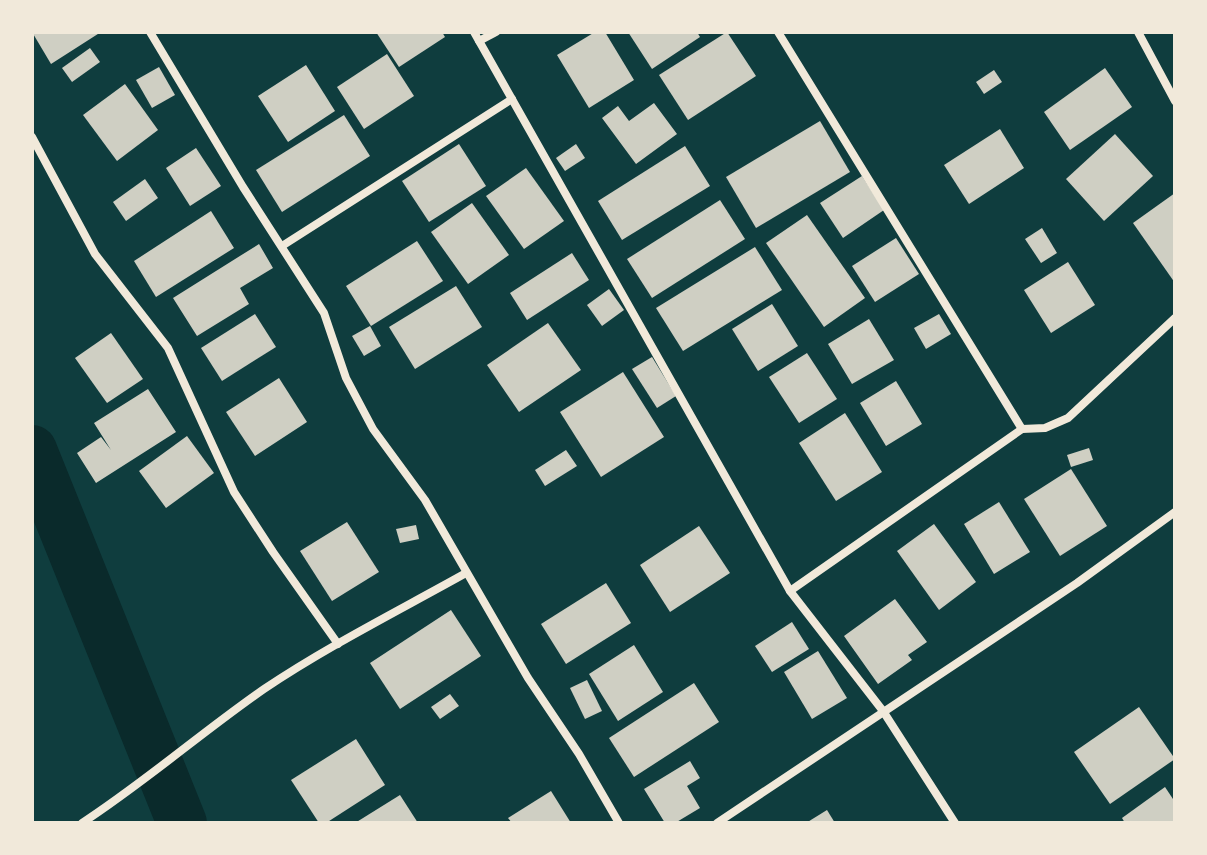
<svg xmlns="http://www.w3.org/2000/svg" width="1207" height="855" viewBox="0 0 1207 855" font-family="'IBM Plex Sans',sans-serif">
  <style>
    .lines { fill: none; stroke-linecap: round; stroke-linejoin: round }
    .river { stroke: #0a2a2b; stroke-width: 50 }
    .building { fill: #cfcfc3 }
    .minor { stroke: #f1e9da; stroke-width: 8 }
  </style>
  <rect width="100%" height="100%" fill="#0f3d3e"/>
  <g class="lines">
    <!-- river -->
    <path class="river" d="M32,450L182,823"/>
  </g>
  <!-- building -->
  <g class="building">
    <path d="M32,32H101L51,64Z"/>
    <path d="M376,32H442L445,37L399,67Z"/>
    <path d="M595,32H605L634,80L589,108L557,55Z"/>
    <path d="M628,32H697L700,37L652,69Z"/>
    <path d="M727,32L756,76L688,120L659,75Z"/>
    <path d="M90,48L100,62L72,82L62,68Z"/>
    <path d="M387,54L414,96L364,129L337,87Z"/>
    <path d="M306,65L335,111L288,142L258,96Z"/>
    <path d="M159,67L175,95L152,108L136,80Z"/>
    <path d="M1105,68L1132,107L1070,150L1044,112Z"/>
    <path d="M994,70L1002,82L984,94L976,82Z"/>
    <path d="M125,84L158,130L117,161L83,115Z"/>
    <path d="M654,103L677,134L636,164L602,118L618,106L629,121Z"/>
    <path d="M344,115L370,156L282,212L256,170Z"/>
    <path d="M820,121L850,172L756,228L726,177Z"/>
    <path d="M1000,129L1024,168L969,204L944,165Z"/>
    <path d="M1115,134L1153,176L1104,221L1066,179Z"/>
    <path d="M459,144L486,186L429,222L402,181Z"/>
    <path d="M576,144L585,158L565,171L556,158Z"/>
    <path d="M685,146L710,186L622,240L598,201Z"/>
    <path d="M196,148L221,186L190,206L166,168Z"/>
    <path d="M526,168L564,221L524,249L486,196Z"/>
    <path d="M862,176L884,210L843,238L820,203Z"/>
    <path d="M145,179L158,198L126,221L113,202Z"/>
    <path d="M1175,193V283L1133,223Z"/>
    <path d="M720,200L745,239L652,298L627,259Z"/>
    <path d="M472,203L509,255L468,284L431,232Z"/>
    <path d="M211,211L234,248L156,297L134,261Z"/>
    <path d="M807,215L865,298L824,327L766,243Z"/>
    <path d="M1042,228L1057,253L1041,263L1025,239Z"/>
    <path d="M896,238L919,274L875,302L852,266Z"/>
    <path d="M417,241L443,281L371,326L346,286Z"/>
    <path d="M259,244L273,268L240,288L249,304L197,336L173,298Z"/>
    <path d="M755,247L782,290L683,351L656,308Z"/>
    <path d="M572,253L589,280L527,320L510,293Z"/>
    <path d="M1068,262L1095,305L1051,333L1024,290Z"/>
    <path d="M456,286L482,327L415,369L389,327Z"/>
    <path d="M609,289L624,310L602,326L587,305Z"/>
    <path d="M772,304L798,346L758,371L732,329Z"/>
    <path d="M255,314L276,347L222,381L201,348Z"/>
    <path d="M939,314L951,334L926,349L914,328Z"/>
    <path d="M869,319L894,360L852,384L828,344Z"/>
    <path d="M548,323L581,370L519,412L487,365Z"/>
    <path d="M370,326L381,346L364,356L352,336Z"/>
    <path d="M111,333L143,379L107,403L75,358Z"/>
    <path d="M807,353L837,399L799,423L769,377Z"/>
    <path d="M652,357L676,396L657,408L632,369Z"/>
    <path d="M623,372L664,437L601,477L560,412Z"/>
    <path d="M279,378L307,422L255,456L226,412Z"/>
    <path d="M896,381L922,424L886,446L860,403Z"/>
    <path d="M148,389L176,432L96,483L77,453L101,437L111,450L94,423Z"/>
    <path d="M845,413L882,472L836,501L799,443Z"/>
    <path d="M187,436L214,473L166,508L139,471Z"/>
    <path d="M1089,448L1093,460L1071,467L1067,455Z"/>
    <path d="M566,450L577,466L545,486L535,470Z"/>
    <path d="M1071,469L1107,526L1060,556L1024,499Z"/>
    <path d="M999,502L1030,552L994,574L964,524Z"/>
    <path d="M347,522L379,572L332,601L300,551Z"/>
    <path d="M934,524L976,582L939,610L897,551Z"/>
    <path d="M416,525L419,539L400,543L396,529Z"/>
    <path d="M699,526L730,573L670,612L640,565Z"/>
    <path d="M606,583L631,623L566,664L541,624Z"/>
    <path d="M895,599L927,642L908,655L912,660L878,684L844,636Z"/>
    <path d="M451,610L481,656L400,709L370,663Z"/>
    <path d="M792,622L809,649L772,672L755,646Z"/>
    <path d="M634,645L663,692L618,721L589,674Z"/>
    <path d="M818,651L847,698L812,719L784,672Z"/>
    <path d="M587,680L602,711L585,719L570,688Z"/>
    <path d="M694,683L719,722L634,777L609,738Z"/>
    <path d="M450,694L459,706L440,719L431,707Z"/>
    <path d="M1139,707L1175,759L1110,804L1074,752Z"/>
    <path d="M356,739L385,785L326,823H319L291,780Z"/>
    <path d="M690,761L700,778L687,786L700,808L675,823H665L644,789Z"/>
    <path d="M1165,787L1175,802V823H1125L1122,818Z"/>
    <path d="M551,791L571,823H512L508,818Z"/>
    <path d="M400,795L418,823H355Z"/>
    <path d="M827,810L835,823H806Z"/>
  </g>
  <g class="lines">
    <!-- minor -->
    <g class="minor">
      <path d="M150,32L243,187L324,313L346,378L373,429L425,500L528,678L579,754L619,823"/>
      <path d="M474,32L790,591L883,711L955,823"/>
      <path d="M778,32L1022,429"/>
      <path d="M1138,32L1175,101"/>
      <path d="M479,41L496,32"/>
      <path d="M32,137L95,254L168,348L234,492L273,552L338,644"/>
      <path d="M282,246L512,99"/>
      <path d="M790,591L1022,429L1045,428L1068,418L1175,318"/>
      <path d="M82,823C145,782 202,732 264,689C328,646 398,611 466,573"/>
      <path d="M717,823L1077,583L1175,512"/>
    </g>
  </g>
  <!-- border -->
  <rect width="1207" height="855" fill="none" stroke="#f1e9da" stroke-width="68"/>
</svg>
